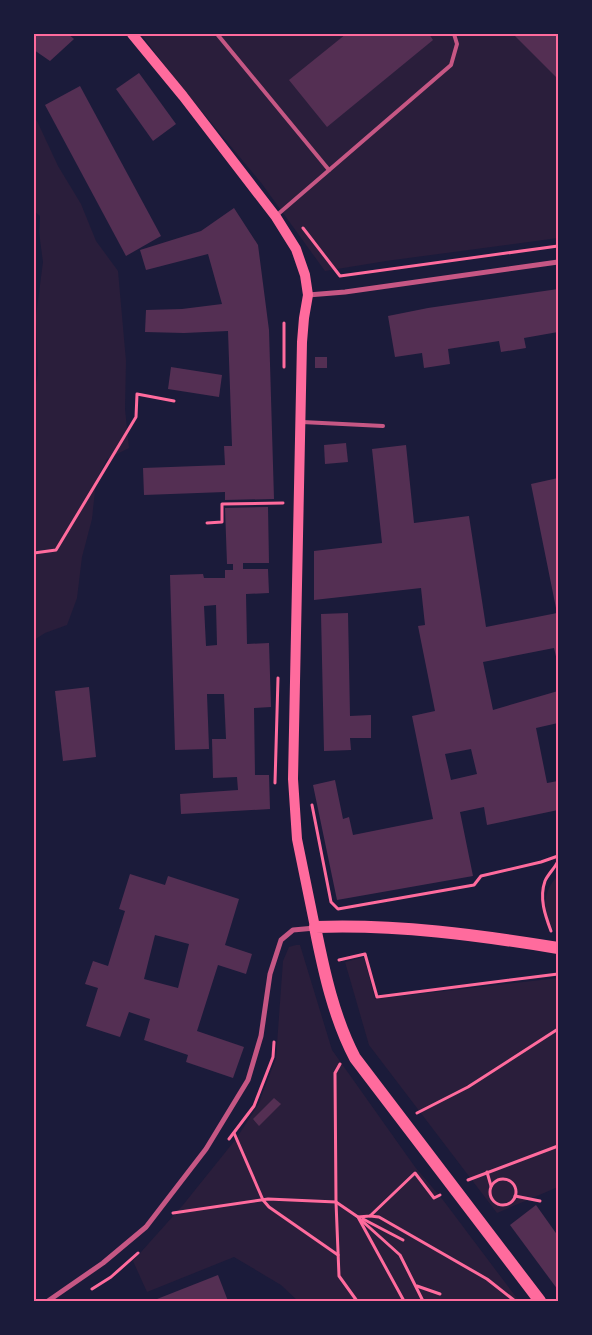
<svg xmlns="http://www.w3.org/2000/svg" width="592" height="1335" viewBox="0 0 592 1335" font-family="'Libre Baskerville',serif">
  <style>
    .green { fill: #2a1e3b }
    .building { fill: #542f53; fill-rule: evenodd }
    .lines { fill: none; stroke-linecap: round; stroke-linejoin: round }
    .path { stroke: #ff6b9d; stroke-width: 3 }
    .service { stroke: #c65784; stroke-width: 4 }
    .minor { stroke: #c65784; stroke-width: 5 }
    .secondary { stroke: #ff6b9d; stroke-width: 10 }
    .primary { stroke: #ff6b9d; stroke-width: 12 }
    .neatline { fill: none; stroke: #ff6b9d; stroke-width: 2 }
  </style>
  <rect width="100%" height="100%" fill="#1b1b3a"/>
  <!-- green -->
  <g class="green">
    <path d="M141,34H558V238L386,261L325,271L262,184L174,78Z"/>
    <path d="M34,118L37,121L58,166L81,204L96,241L118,271L126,361L125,409L129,448L107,459L96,481L92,519L82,557L77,598L67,625L45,633L34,640V394L38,374L36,316L43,262L39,232L40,216L34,211Z"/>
    <path d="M558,876V934C541,919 541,891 558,876Z"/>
    <path d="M296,945H300L332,1050L415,1167L443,1200L519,1301H298L281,1285L234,1257L147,1292L133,1261L183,1205L236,1139L258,1105L276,1058L283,961L289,947Z"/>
    <path d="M364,957L375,999L558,978V1187L497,1213L369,1045L345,962Z"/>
  </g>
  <!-- building -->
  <g class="building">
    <path d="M34,34H68L74,39L50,61L34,50Z"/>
    <path d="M346,34H429L433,40L327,127L289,80Z"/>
    <path d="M513,34H558V79Z"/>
    <path d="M139,73L176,124L153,141L116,89Z"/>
    <path d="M80,86L161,236L126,256L45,105Z"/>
    <path d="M234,208L258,245L269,330L274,499L225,500V492L144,495L143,468L225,465L224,446H232L228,331L184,333L145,332L146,310L182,309L222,304L208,254L146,270L140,250L201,231Z"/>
    <path d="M558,289V332L524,338L526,348L501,352L499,341L448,349L450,364L424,368L422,353L395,357L388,316L428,308Z"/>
    <rect x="315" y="357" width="12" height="11"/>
    <path d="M171,367L222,375L219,397L168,389Z"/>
    <path d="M346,443L348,462L325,464L324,445Z"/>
    <path d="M406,445L414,523L469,516L486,627L557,613L531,484L558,478V665L554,648L483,662L493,710L558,691V723L536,728L547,783L558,781V810L487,825L484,807L460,812L473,876L337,900L313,785L335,780L343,819L349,817L353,835L433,819L412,716L435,711L418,626L425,625L421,588L314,600V551L382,543L372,449ZM471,749L477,774L451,780L445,754Z"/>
    <path d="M268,507L269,563H243V569H268L269,593L246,594L247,644L269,643L271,707L254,708L255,775H269L270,809L181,814L180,794L238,790L237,777L213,778L212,739H226L224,694H207L209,749L175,750L170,575L203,574L204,578H225V570H233V564H227L225,508ZM216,605L217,645L206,646L204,606Z"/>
    <path d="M348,613L350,716L371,715V738H350L351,750L324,751L321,614Z"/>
    <path d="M89,687L96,757L63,761L55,691Z"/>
    <path d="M130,874L165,885L168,876L239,899L225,945L252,954L246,974L218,965L197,1031L244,1047L233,1078L186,1062L188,1055L144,1040L150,1019L129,1012L120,1037L86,1026L98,988L85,984L93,961L108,966L125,911L119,909ZM155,935L189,944L178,988L144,979Z"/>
    <path d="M274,1098L281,1104L259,1126L253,1119Z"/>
    <path d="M536,1205L558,1236V1290L510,1225Z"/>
    <path d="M218,1275L228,1301H152Z"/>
  </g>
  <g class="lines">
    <!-- path -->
    <g class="path">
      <path d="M303,228L340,276L558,246"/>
      <path d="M284,323V367"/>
      <path d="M207,523L222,522V504L283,503"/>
      <path d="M34,553L56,550L136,417L137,394L174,401"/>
      <path d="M275,783L278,678"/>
      <path d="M312,805L331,902L338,909L474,885L481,876L541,862L558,856"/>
      <path d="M551,931C545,915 539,898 545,881C548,874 555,868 558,861"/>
      <path d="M339,960L365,954L377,997L558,974"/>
      <path d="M340,1064L335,1073L336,1202L339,1276L357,1301"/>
      <path d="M417,1113L468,1087L558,1029"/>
      <path d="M234,1133L263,1200L269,1207L338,1255"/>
      <path d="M229,1139L254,1106L273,1057L274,1042"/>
      <path d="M487,1172L491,1186"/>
      <circle cx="503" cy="1192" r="13"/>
      <path d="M468,1180L558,1146"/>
      <path d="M515,1196L540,1201"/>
      <path d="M173,1213L268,1199L336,1202L358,1217L404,1301"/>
      <path d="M370,1216L379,1217L487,1279L515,1301"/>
      <path d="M358,1217L370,1216L415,1173L434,1198L440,1195"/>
      <path d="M360,1219L400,1255L423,1301"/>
      <path d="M363,1219L403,1240"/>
      <path d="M417,1286L440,1294"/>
      <path d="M92,1289L111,1277L138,1253"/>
    </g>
    <!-- service -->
    <g class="service">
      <path d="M217,34L329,170"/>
      <path d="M277,215L451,65L457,44L454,34"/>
      <path d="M302,422L383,426"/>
    </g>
    <!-- minor -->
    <g class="minor">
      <path d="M308,295L345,292L558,262"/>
      <path d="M48,1301L103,1263L146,1227L206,1149L248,1080L261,1036L270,974L281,940L293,930L315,928"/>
    </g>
    <!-- secondary -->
    <path class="secondary" d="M132,34L183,96L276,217L296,249L305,275L308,295L304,318L302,342L293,779L297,839L315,927"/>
    <!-- primary -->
    <path class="primary" d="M540,1301L355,1058C334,1018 324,972 315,927C397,924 478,935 558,948"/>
  </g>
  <!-- border -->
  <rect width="592" height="1335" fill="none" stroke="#1b1b3a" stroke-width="70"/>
  <rect x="35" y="35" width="522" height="1265" class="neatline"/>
</svg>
